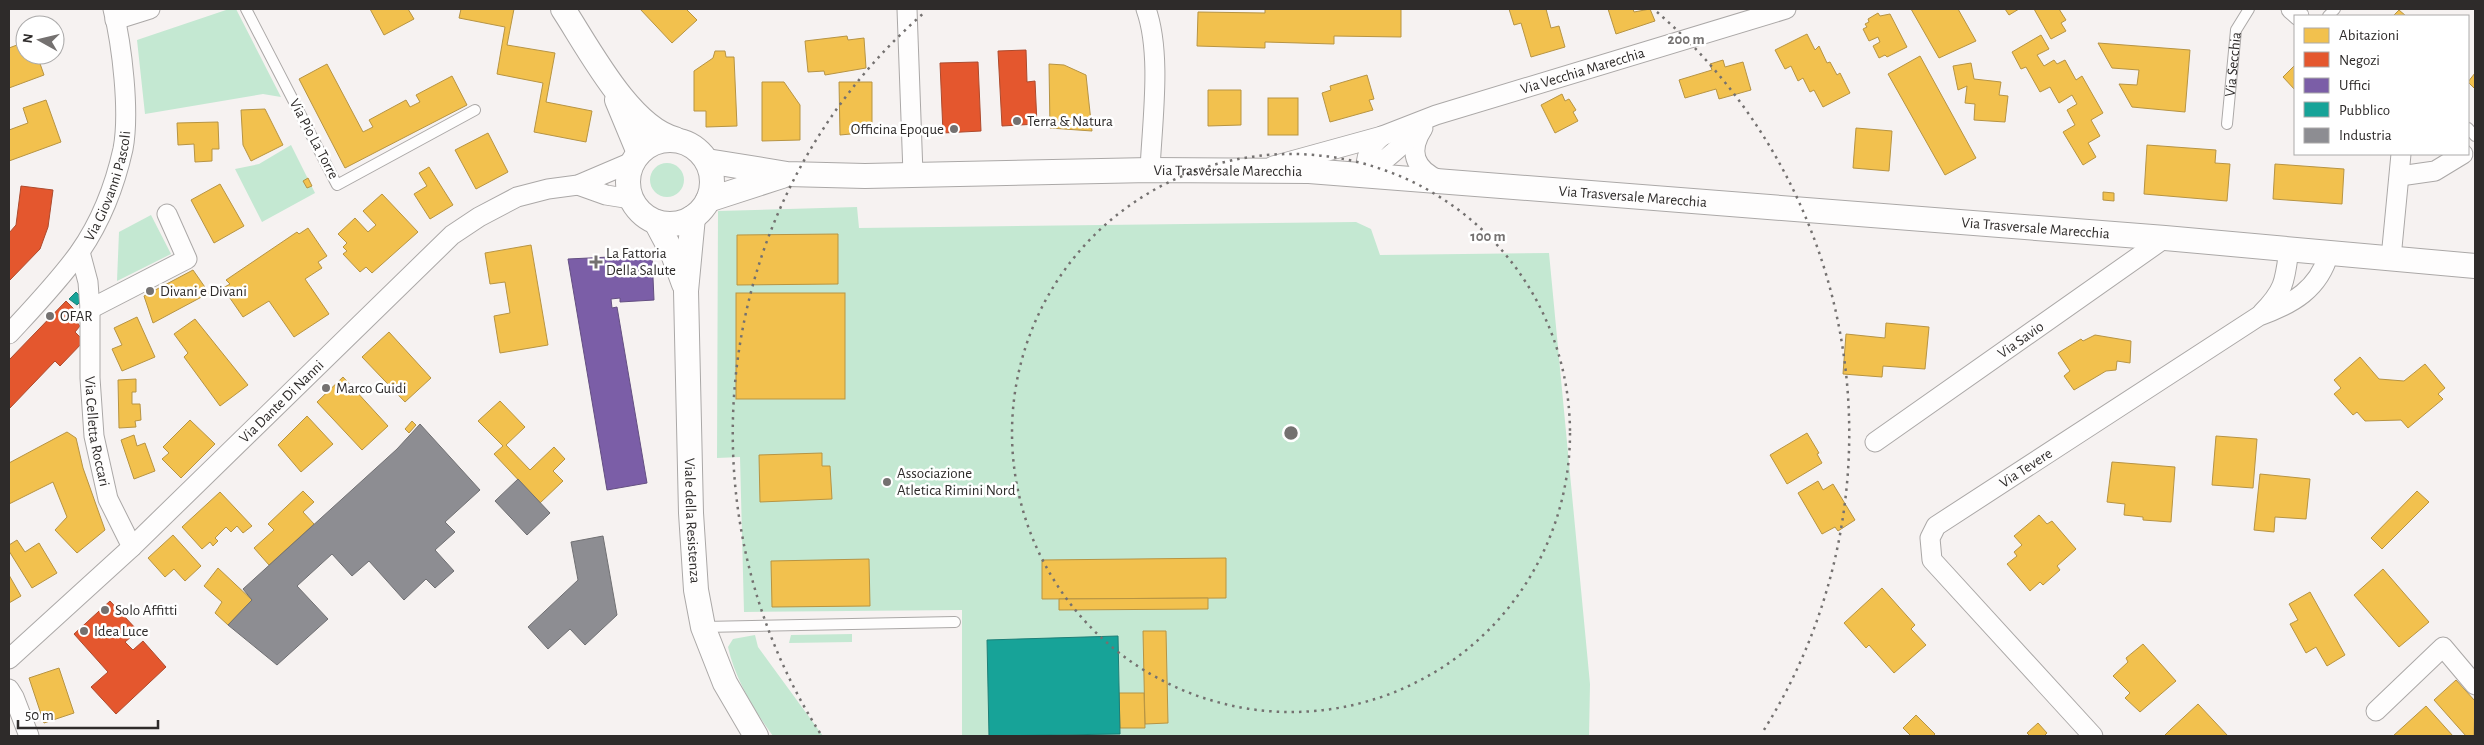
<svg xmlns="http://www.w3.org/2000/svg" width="2484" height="745" viewBox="0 0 2484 745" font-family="'Alegreya Sans',sans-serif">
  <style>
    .green { fill: #c4e8d2 }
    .homes { fill: #f2c14e; stroke: #b79443 }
    .shops { fill: #e4572e; stroke: #ad4a2d }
    .offices { fill: #7b5ea7; stroke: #644f82 }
    .public { fill: #17a398; stroke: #1e7f77 }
    .industry { fill: #8d8d92; stroke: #707073 }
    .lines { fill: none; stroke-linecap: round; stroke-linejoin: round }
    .service-casing { stroke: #aba8a7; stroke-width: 12 }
    .minor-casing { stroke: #aba8a7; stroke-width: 21 }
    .tertiary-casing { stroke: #aba8a7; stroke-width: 26 }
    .service { stroke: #fefdfd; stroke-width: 10 }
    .minor { stroke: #fefdfd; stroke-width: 19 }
    .tertiary { stroke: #fefdfd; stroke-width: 24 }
    .ring { fill: none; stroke: #747170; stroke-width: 2.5; stroke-dasharray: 2.5 5 }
    .poi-dot { fill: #747170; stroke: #fff; stroke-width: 2 }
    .labels { text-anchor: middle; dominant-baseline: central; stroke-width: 5; stroke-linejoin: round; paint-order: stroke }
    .street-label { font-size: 15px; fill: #2e2b2a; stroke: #fff }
    .poi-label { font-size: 15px; fill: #2e2b2a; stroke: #fff; text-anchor: start }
    .centre { fill: #747170; stroke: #fff; stroke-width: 2.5 }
    .ring-label { font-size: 15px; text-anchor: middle; font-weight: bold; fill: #747170; stroke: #fff; stroke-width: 5; stroke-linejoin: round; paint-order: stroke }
  </style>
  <rect width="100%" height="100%" fill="#f6f2f1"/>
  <!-- green -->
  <g class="green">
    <path d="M229,9H236L281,97L263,94L145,114L137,40Z"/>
    <path d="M291,145L315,193L262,222L235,169L259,164Z"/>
    <circle cx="667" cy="180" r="17"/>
    <path d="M857,207L859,228L1356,222L1371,229L1380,255L1549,253L1590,684L1589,736H962V610L744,612L740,457L717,458L718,211Z"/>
    <path d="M151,215L171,254L117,281L119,232Z"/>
    <path d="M852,634V642L789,643L791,635Z"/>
    <path d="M755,635L758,647L823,736H773C754,710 735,679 728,647L733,639Z"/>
  </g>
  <!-- homes -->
  <g class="homes">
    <path d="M370,9H408L414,19L384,35Z"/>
    <path d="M461,9H514L507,45L555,53L546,102L592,111L586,142L534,132L543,83L497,74L505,27L459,18Z"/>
    <path d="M640,9H686L697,20L672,43Z"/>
    <path d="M1265,9H1401V37L1334,36V44L1265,42V48L1197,46L1198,12L1265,13Z"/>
    <path d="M1509,9H1546L1551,28L1559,26L1565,47L1531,57L1521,23L1514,25Z"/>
    <path d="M1608,9H1633L1634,12L1650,9L1655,21L1616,34Z"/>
    <path d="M1911,9H1958L1976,41L1939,58Z"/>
    <path d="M2005,9H2019L2009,15Z"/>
    <path d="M2034,9H2059L2066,20L2061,23L2066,31L2051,39Z"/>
    <path d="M2399,10L2406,16H2393Z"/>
    <path d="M1878,13L1880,16L1890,14L1907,47L1887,57L1885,55L1879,58L1873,46L1880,42L1878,37L1869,41L1863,29L1867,27L1865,24L1869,22L1868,19Z"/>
    <path d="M1807,34L1815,50L1819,46L1827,63L1830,62L1837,75L1840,73L1850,93L1823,107L1814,90L1810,92L1803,78L1798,81L1791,66L1785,69L1775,50Z"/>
    <path d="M2041,35L2049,49L2037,55L2044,66L2054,60L2057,64L2065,60L2076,80L2082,76L2103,113L2091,120L2100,136L2088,143L2096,157L2083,165L2063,132L2075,125L2067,110L2077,104L2072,95L2059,103L2050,87L2040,92L2026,67L2021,69L2012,52Z"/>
    <path d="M847,36L848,40L864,38L866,68L825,75L824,71L808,72L805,41Z"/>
    <path d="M25,42V55H37L44,75L9,88V48Z"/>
    <path d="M2098,43L2190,50L2185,112L2132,107L2119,84L2137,85L2139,70L2112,68Z"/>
    <path d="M715,51H725L726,57H734L737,126L706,127V111H694V71L713,58Z"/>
    <path d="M1920,56L1976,158L1945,175L1888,74Z"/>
    <path d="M1723,60L1725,67L1743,62L1751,90L1719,99L1716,89L1685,98L1679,80L1712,70L1710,64Z"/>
    <path d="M1971,63L1974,79L2001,82L1999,95L2008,96L2005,122L1974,120L1975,104L1965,103L1967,86L1958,90L1953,66Z"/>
    <path d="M327,64L363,132L373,127L369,120L406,100L410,107L420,102L416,95L452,76L467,105L345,168L299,79Z"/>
    <path d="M1049,64L1064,65L1086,75L1092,131L1050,128Z"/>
    <path d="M2295,65V90L2283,77Z"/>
    <path d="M2475,73V89L2468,82Z"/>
    <path d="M1367,75L1374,99L1369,100L1373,110L1330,122L1322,93L1331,90L1330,86Z"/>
    <path d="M762,82H784L800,105V140L762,141Z"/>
    <path d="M839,82H872V132L840,135Z"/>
    <path d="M1208,90H1241V125L1208,126Z"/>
    <path d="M1562,94L1565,101L1569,99L1576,110L1573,112L1578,121L1555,133L1541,105Z"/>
    <rect x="1268" y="98" width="30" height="37"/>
    <path d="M46,100L61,142L9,161V130L28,123L23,108Z"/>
    <path d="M265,109L283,145L251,161L243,145L241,110Z"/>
    <path d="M218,122L219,149H212V161L195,162L194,144L178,145L177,123Z"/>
    <path d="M1856,128L1892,131L1889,171L1853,168Z"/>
    <path d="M488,133L508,172L476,189L455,150Z"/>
    <path d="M2147,145L2216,150L2215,163L2230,164L2227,201L2144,194Z"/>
    <path d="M2275,164L2344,169L2342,204L2273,199Z"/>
    <path d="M429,167L453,205L430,219L414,194L427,186L419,173Z"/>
    <path d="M308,178L312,186L307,188L303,181Z"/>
    <path d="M220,184L244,226L214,243L191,200Z"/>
    <path d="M2103,192L2114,193V201L2103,200Z"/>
    <path d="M382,194L418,232L372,273L366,267L360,272L343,254L347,251L343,247L347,243L338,234L355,218L368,232L376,225L363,211Z"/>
    <path d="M308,228L327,256L318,262L322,268L305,279L329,314L294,337L269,301L243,317L223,288L230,284L226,280L297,232L299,234Z"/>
    <path d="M838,234V284L737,285V235Z"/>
    <path d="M531,245L548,345L500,353L494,316L510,313L505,282L490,284L485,253Z"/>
    <path d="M193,270L209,293L153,323L144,296Z"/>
    <rect x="736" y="293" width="109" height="106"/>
    <path d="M137,317L155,357L122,371L112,349L122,345L114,328Z"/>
    <path d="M195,319L248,385L220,406L184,357L188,353L174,334Z"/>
    <path d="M1886,323L1929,327L1925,369L1883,366L1882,377L1843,374L1846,334L1885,338Z"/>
    <path d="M389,332L431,378L405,402L362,357Z"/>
    <path d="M2095,335L2131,341L2130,363L2117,361L2116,370L2106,371L2074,390L2064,376L2070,371L2058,353L2081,339L2083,341Z"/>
    <path d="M2360,357L2379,379L2404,381L2425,364L2445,388L2438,394L2443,399L2408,428L2401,420L2365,421L2357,412L2353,415L2334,394L2341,388L2334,380Z"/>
    <path d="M343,377L388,426L362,450L317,402Z"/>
    <path d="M136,379V392H132V404H140L141,420L135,421L136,427L119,428L118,380Z"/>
    <path d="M500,401L525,427L506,445L530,470L554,447L565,459L553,471L563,481L540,503L494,454L503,446L478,421Z"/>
    <path d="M307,416L333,444L301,472L278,445Z"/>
    <path d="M190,420L215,444L181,478L162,459L169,453L163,447Z"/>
    <path d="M412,421L416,425L409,433L405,429Z"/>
    <path d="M67,432L76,438L83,468L105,530L77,553L55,530L67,517L53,482L9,504V463Z"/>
    <path d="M1807,433L1819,453L1817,454L1822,463L1787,484L1770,455Z"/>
    <path d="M134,435L137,446L145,443L155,471L134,479L121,440Z"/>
    <path d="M2216,436L2257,439L2253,488L2212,485Z"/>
    <path d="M822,453V466H830L832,499L760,502L759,455Z"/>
    <path d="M2112,462L2175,467L2171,522L2143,520V517L2124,515L2125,504L2107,502Z"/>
    <path d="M2260,474L2310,479L2306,519L2275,517L2274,532L2254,530Z"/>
    <path d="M1818,481L1823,490L1833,484L1855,520L1838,531L1835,527L1822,534L1798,493Z"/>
    <path d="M303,491L314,502L303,512L314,524L269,565L254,548L274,530L268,524Z"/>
    <path d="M2417,491L2429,502L2382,549L2371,538Z"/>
    <path d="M220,492L252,526L243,533L237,526L231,532L226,527L215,538L218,541L213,546L210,542L202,549L182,527Z"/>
    <path d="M2039,515L2047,524L2052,521L2076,549L2057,566L2060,570L2043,585L2040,582L2030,591L2007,564L2017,556L2014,552L2022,545L2014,536Z"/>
    <path d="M173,535L201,566L185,581L174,569L165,577L148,558Z"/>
    <path d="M17,540L25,552L39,543L57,573L32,588L9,551V545Z"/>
    <path d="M1226,558V598L1042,599V560Z"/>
    <path d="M869,559L870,606L772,607L771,561Z"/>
    <path d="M218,568L252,600L228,625L215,613L222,602L204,586Z"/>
    <path d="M2383,569L2429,622L2399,647L2354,595Z"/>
    <path d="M9,575L21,596L9,603Z"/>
    <path d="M1882,588L1915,625L1911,629L1926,645L1894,673L1869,645L1866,648L1844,623Z"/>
    <path d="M2310,592L2345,655L2327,666L2316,647L2306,653L2290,624L2298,620L2289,604Z"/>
    <path d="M1208,598V609L1059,610V599Z"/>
    <path d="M1143,631H1166L1168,723L1145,724Z"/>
    <path d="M2143,644L2176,681L2140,712L2125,698L2130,693L2113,676L2128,662L2126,658Z"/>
    <path d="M59,668L74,713L44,723L29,678Z"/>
    <path d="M2456,680L2475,701L2474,736H2466L2434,700Z"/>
    <path d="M1119,693H1144L1145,728H1120Z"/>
    <path d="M2198,704L2228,736H2164L2170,730Z"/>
    <path d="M2426,706L2453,736H2393Z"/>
    <path d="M1916,715L1935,734L1933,736H1911L1903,728Z"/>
    <path d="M2038,723L2047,733L2044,736H2030L2027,733Z"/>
  </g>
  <!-- shops -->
  <g class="shops">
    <path d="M1026,50L1027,82L1035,81L1037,124L1002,126L998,51Z"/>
    <path d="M978,62L981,131L943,133L940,63Z"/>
    <path d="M21,186L53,190L48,227L40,249L9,281V233L16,225Z"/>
    <path d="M66,301L80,315L75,320L80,326L75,332L84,341L60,366L55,361L9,409V360Z"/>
    <path d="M110,601L138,631L125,642L133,650L143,641L166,667L116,714L91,687L108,672L74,634Z"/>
  </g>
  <!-- offices -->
  <path class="offices" d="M652,255L654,300L620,302V298L611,299L612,308L617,307L647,483L607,490L568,259Z"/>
  <!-- public -->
  <g class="public">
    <path d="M76,292L83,299L77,305L69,299Z"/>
    <path d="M1118,636L1120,734L989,736L987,640Z"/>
  </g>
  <!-- industry -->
  <g class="industry">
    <path d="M420,424L480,490L445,522L455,532L435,550L454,571L435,588L426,579L404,600L369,561L352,576L332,554L297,586L328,619L277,665L228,625L252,600L243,589L397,449Z"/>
    <path d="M518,479L550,513L527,535L495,501Z"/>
    <path d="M603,536L617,615L585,645L570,629L548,649L528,627L578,580L571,542Z"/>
  </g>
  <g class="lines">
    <!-- service casing -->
    <g class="service-casing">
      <g id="service">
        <path d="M246,9L337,185L475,110"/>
        <path d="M2328,16L2335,9"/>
        <path id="s1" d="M2227,124L2236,30L2249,9"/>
        <path d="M2468,128L2475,136"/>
        <path d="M704,627L955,622"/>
      </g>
    </g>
    <!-- minor casing -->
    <g class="minor-casing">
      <g id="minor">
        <path d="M907,9L913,174"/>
        <path d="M1146,9C1162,54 1152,122 1150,170"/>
        <path d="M2291,9L2299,16"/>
        <path d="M115,20L150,9"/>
        <path d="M1423,128C1408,151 1414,169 1439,180"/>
        <path d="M1382,136C1369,147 1365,157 1366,174C1386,161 1402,143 1422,129"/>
        <path id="s2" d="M1273,166L1382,136L1436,115L1786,9"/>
        <path d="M2400,176L2435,171L2463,154"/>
        <path d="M578,185L606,195L631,199"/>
        <path id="s3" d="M80,252L88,282L90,309V378L94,436L108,499L132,547"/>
        <path d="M2391,258L2401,154"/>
        <path d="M90,309L187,259L167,214"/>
        <path d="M2262,313C2285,290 2285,280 2289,249"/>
        <path id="s4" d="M9,334C33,308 58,282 79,253C100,223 115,185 123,149C130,112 122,45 113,9"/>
        <path id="s5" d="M1875,442L2165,238"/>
        <path id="s6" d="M9,659L132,547L452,235L479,217L517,197L548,189L578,185L632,162"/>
        <path d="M9,689L14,697L29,736"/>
        <path d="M2376,711L2443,647L2475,685"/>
        <path id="s7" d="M2093,736L1932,560L1930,538L1936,526L2259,316C2293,304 2319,289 2329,253"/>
      </g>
    </g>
    <!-- tertiary casing -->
    <g class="tertiary-casing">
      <g id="tertiary">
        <path d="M563,9C588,47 629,127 675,139"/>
        <path d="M617,100L639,153"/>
        <circle cx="670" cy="182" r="42"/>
        <path id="s8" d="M707,161L787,174L865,176L1150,170L1309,171L2165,238L2475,266"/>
        <path d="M708,200L782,176"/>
        <path id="s9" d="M693,217L686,291L691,513L696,590L703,627L725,683L756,736"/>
        <path d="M656,222L673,254L684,284"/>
      </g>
    </g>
    <!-- service -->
    <use href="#service" class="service"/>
    <!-- minor -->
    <use href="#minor" class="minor"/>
    <!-- tertiary -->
    <use href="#tertiary" class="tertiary"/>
  </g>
  <!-- distance rings -->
  <g class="ring">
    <circle cx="1291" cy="433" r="279"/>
    <path d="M820 733A558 558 0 0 1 925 12M1657 12A558 558 0 0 1 1762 733"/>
  </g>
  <!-- markers -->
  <g class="poi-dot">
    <circle cx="1017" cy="121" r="5"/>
    <circle cx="954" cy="129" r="5"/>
    <path d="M593.5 254.5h5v5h5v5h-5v5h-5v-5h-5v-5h5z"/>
    <circle cx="150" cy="291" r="5"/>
    <circle cx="50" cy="316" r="5"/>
    <circle cx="326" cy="388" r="5"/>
    <circle cx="887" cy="482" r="5"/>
    <circle cx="105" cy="610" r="5"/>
    <circle cx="84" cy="631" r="5"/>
  </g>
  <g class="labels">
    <!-- street labels -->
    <g class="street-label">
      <text stroke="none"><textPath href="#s1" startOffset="60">Via Secchia</textPath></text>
      <text stroke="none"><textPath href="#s2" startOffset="324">Via Vecchia Marecchia</textPath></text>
      <text transform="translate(314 139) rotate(62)">Via Pio La Torre</text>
      <text stroke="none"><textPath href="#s8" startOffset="522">Via Trasversale Marecchia</textPath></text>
      <text stroke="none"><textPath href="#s4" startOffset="181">Via Giovanni Pascoli</textPath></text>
      <text stroke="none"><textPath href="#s8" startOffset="928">Via Trasversale Marecchia</textPath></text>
      <text stroke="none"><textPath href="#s8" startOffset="1332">Via Trasversale Marecchia</textPath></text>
      <text stroke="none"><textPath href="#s5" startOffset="178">Via Savio</textPath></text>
      <text stroke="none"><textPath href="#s6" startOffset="375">Via Dante Di Nanni</textPath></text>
      <text stroke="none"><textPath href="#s3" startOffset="181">Via Celletta Roccari</textPath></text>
      <text stroke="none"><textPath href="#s7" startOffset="381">Via Tevere</textPath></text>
      <text stroke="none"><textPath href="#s9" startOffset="304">Viale della Resistenza</textPath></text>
    </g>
    <!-- poi labels -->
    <g class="poi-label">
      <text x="1027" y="121">Terra &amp; Natura</text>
      <text x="944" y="129" text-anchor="end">Officina Epoque</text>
      <text x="606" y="253">La Fattoria<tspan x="606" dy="17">Della Salute</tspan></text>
      <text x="160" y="291">Divani e Divani</text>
      <text x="60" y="316">OFAR</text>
      <text x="336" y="388">Marco Guidi</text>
      <text x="897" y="473">Associazione<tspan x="897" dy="17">Atletica Rimini Nord</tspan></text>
      <text x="115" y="610">Solo Affitti</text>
      <text x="94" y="631">Idea Luce</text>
    </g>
  </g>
  <circle cx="1291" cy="433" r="8" class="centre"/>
  <g class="ring-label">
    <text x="1686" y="44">200 m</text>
    <text x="1488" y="241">100 m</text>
  </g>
  <!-- border -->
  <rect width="2484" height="745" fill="none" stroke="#2e2b2a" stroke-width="20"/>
  <!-- legend -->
  <rect x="2294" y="15" width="175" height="140" fill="#ffffff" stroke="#abaaaa"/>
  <rect x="2304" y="28" width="25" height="15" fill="#f2c14e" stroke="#abaaaa"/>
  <text x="2339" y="40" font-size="15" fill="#2e2b2a">Abitazioni</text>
  <rect x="2304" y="52" width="25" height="15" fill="#e4572e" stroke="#abaaaa"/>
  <text x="2339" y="65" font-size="15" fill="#2e2b2a">Negozi</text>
  <rect x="2304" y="78" width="25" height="15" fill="#7b5ea7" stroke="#abaaaa"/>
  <text x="2339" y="90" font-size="15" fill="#2e2b2a">Uffici</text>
  <rect x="2304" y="102" width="25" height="15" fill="#17a398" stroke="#abaaaa"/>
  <text x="2339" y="115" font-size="15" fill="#2e2b2a">Pubblico</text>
  <rect x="2304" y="128" width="25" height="15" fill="#8d8d92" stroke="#abaaaa"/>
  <text x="2339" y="140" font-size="15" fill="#2e2b2a">Industria</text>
  <!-- north arrow -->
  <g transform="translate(40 40) rotate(278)"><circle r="24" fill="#ffffff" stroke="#abaaaa"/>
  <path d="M0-4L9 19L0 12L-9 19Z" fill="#747170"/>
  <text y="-8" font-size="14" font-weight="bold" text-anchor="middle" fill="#2e2b2a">N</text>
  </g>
  <!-- scale -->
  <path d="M18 720v8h140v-8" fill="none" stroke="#2e2b2a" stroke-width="2.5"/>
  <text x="25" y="720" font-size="15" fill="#2e2b2a" stroke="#ffffff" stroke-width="4" paint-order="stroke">50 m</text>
</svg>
